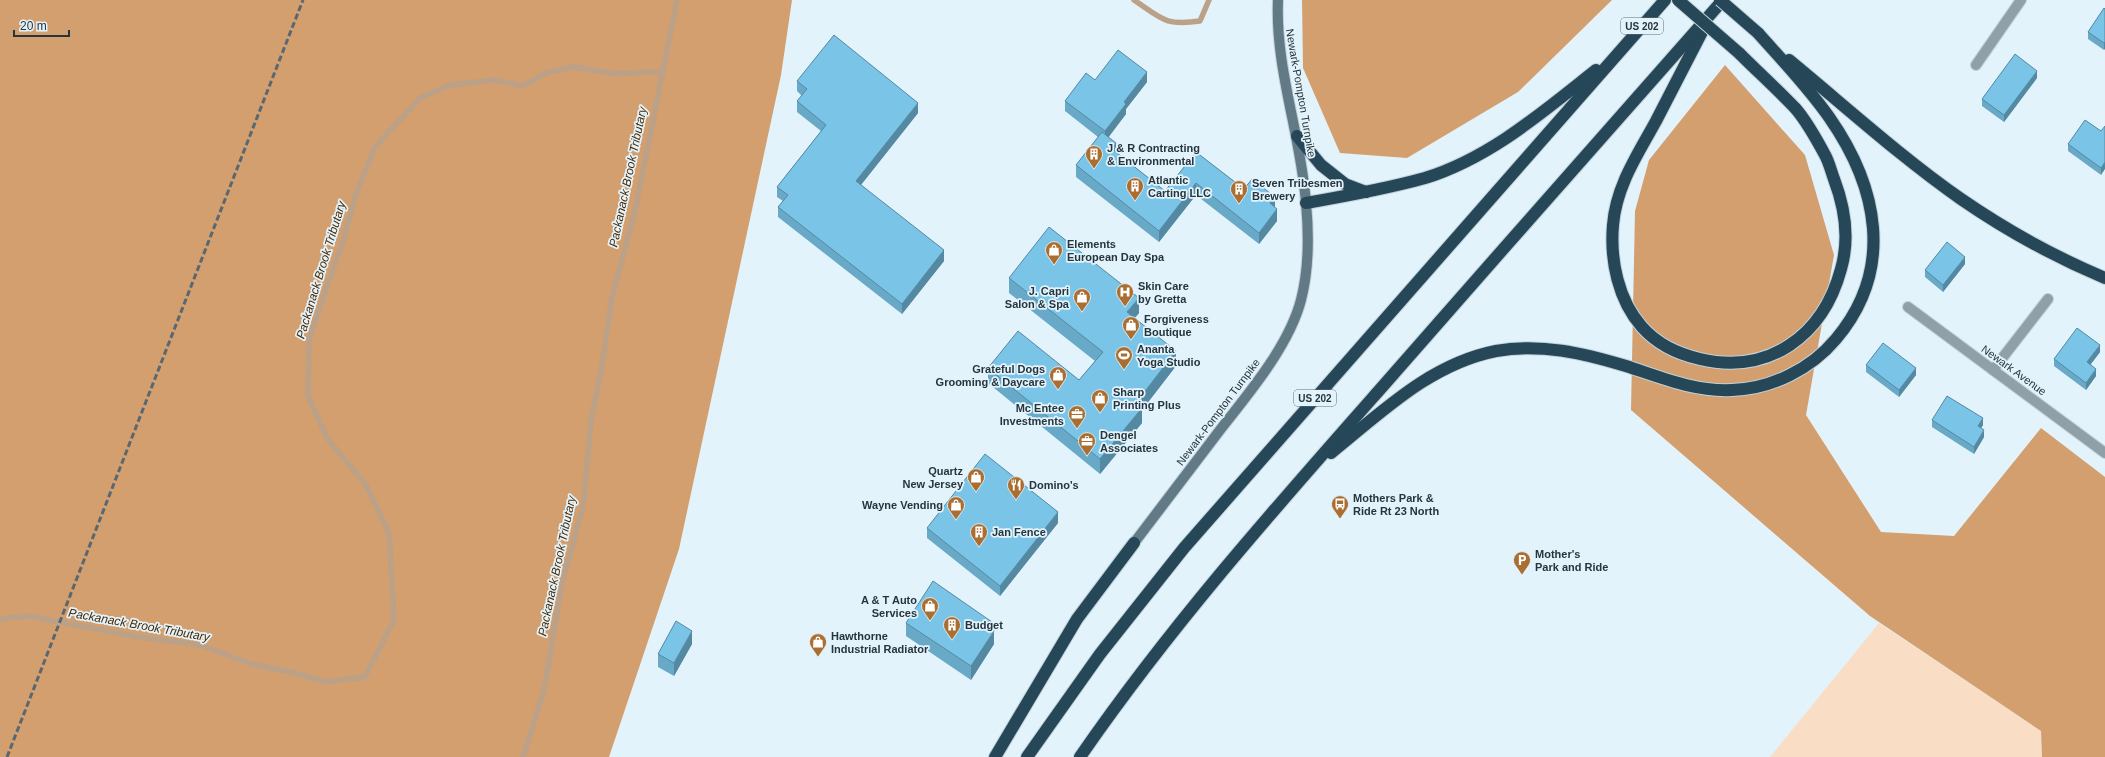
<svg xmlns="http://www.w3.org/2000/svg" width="2105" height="757" viewBox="0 0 2105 757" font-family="Arial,sans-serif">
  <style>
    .green { fill: #f9ddc5 }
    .forest { fill: #d49f6e }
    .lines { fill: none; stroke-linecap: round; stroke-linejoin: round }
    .stream { stroke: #bba187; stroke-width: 5.5 }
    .street-casing { stroke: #c1d1d9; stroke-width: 12 }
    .secondary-casing { stroke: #c1d1d9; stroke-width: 12 }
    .highway-casing { stroke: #c1d1d9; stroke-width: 14 }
    .street { stroke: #90a0a8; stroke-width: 10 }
    .secondary { stroke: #627986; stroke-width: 10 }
    .highway { stroke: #254757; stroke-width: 12 }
    .rail { stroke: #596870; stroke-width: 3; stroke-dasharray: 6 3; stroke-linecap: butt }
    .highway-bridge-casing { stroke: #c1d1d9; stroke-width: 14; stroke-linecap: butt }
    .highway-bridge { stroke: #254757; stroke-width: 12 }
    .wall { fill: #69a9c8 }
    .shaded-wall { fill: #5589a2 }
    .building { fill: #7ac4e8; stroke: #5589a2 }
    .labels { text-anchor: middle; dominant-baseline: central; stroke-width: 3.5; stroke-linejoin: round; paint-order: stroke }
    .shield { fill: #e3f3fb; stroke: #5f6e76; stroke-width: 1 }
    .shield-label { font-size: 10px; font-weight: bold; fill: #26353d }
    .street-label { font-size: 11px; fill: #26353d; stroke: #e3f3fb }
    .poi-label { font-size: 11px; font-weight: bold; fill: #26353d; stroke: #e3f3fb; text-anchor: start }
    .water-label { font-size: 12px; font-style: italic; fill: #4a2800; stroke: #e3f3fb }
  </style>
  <rect width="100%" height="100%" fill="#e3f3fb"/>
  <!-- green -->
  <path class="green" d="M1879,623L2041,731L2042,757H1770Z"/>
  <!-- forest -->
  <g class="forest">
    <path d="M0,0H792L781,75L679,549L609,757H0Z"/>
    <path d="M1302,0H1612L1518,92L1407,158L1340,153L1303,68Z"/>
    <path d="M1725,65L1805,155L1834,255L1806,415L1881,532L1954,536L2041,428L2105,477V757H2042L2041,731L1870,616L1631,410L1635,211L1649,160Z"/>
  </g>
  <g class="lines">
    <!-- stream -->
    <g class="stream">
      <path d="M1134,0C1162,19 1165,26 1200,21L1209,0"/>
      <path d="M0,619L29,616L138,637L200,645L254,665L288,671L325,682L365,677L394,620L389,533L366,485L327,438L308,396L309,340L345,234L356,194L375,147L420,98L450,85L495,80L523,86L548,72L574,67L618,74L662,71"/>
      <path d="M523,757L544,690L562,583L583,507L591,421L602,365L612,297L635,211L677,0"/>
    </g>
    <!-- street casing -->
    <g class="street-casing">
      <g id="street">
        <path d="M1976,65L2021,0"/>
        <path d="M1908,307L2105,453"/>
        <path d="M1993,370L2048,299"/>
      </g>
    </g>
    <!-- secondary casing -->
    <g class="secondary-casing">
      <path id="secondary" d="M1134,543C1162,506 1191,468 1220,430C1249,393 1289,346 1301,300C1309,269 1309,235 1306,203C1301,135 1275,69 1278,0"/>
    </g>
    <!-- highway casing -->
    <g class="highway-casing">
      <g id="highway">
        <path d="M1704,28C1688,59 1672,90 1656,121C1638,154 1616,186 1613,225C1610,260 1618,300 1642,327C1657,344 1678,354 1700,359C1769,375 1823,336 1841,269C1850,238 1845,208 1834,179C1831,171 1829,162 1825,155C1817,140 1807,122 1796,109C1778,90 1758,72 1739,53"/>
        <path d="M1789,60C1846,107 1901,157 1961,199C2006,230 2055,257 2105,278"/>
        <path d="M1297,136L1321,165L1345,184L1366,192"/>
        <path d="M1306,203C1346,196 1386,189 1425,178C1490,158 1544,111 1596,70"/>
        <path d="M1331,453C1382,412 1430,364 1496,351C1540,343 1583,353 1626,366C1660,377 1695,392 1732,390C1771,389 1811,369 1836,339C1895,269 1878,187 1829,117C1808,87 1782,60 1758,33"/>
        <path d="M995,757L1077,619L1134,543"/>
        <path d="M1027,757L1100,654L1184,548L1665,0"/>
        <path d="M1080,757C1171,625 1277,506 1383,386C1496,257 1609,129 1723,0"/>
      </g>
    </g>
    <!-- street -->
    <use href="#street" class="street"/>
    <!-- secondary -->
    <use href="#secondary" class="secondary"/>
    <!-- highway -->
    <use href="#highway" class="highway"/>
    <!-- rail -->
    <path class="rail" d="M7,757L303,0"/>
    <!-- highway-bridge casing -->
    <g class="highway-bridge-casing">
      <g id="highway-bridge">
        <path d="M1678,0L1739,53"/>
        <path d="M1720,0L1758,33"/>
      </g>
    </g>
    <!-- highway-bridge -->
    <use href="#highway-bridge" class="highway-bridge"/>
  </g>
  <!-- wall -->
  <g class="wall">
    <path d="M2104,8V50L2088,39V32Z"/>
    <path d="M2037,78L2004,122L1982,106V99Z"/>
    <path d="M1095,80L1147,82L1126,109V114L1108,137L1116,152L1165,191L1196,152L1244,189L1275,207L1277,221L1259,244L1196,195L1159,242L1076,177V165L1098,137L1065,111V101Z"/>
    <path d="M797,81L918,113L861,185L944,261L902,314L778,217V207L783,201L777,197V187L821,131L797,112V101L802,96L797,91Z"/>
    <path d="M2101,131V175L2068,151V144Z"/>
    <path d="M1965,264L1943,292L1925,277V270Z"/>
    <path d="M1009,278L1139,313L1135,318L1176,366L1142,410V423L1100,474L988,383V368L1079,380L1095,361L1009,293Z"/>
    <path d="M2100,352L2091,364L2096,376L2086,390L2054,366V359Z"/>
    <path d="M1866,365L1916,375L1899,397L1866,372Z"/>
    <path d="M1932,420L1983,425L1981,428L1984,437L1974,454L1932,427Z"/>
    <path d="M1058,523L1000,596L927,538V528Z"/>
    <path d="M906,623L994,644L971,680L906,636Z"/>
    <path d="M692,644L674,676L658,667V654Z"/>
  </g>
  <!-- shaded-wall -->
  <g class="shaded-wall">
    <path d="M2105,42V49L2104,50V43Z"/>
    <path d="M2037,71V78L2004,122V115Z"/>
    <path d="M1147,72V82L1126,109V114L1105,142V131L1124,102Z"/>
    <path d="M918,103V113L856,191V181Z"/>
    <path d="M1116,143V155L1112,149Z"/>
    <path d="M2105,162V169L2101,175V168Z"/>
    <path d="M1196,183V195L1159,242V231Z"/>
    <path d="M1275,197V208L1270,203Z"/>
    <path d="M1277,209V221L1259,244V233Z"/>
    <path d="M944,250V261L902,314V304Z"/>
    <path d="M1965,257V264L1943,292V285Z"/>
    <path d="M1139,298V313L1127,327V312Z"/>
    <path d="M2100,345V352L2087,369V362Z"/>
    <path d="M1176,351V366L1142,410V423L1100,474V459L1136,403Z"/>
    <path d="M1916,368V375L1899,397V390Z"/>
    <path d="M2096,369V376L2086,390V383Z"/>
    <path d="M1983,418V425L1978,433V426Z"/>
    <path d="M1984,430V437L1974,454V447Z"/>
    <path d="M1058,512V523L1000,596V586Z"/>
    <path d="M692,631V644L674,676V663Z"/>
    <path d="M994,631V644L971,680V666Z"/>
  </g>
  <!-- building -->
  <g class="building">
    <path d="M2104,8L2105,9V42L2104,43L2088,32Z"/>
    <path d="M834,35L918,103L856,181L944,250L902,304L778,207L788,195L777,187L826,125L797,101L807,89L797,81Z"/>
    <path d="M1118,50L1147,72L1124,102L1126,104L1105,131L1065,101L1086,73L1095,80Z"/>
    <path d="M2015,54L2037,71L2004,115L1982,99Z"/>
    <path d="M2085,120L2101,131L2105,126V162L2101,168L2068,144Z"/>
    <path d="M1102,132L1116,143L1112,149L1165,191L1196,152L1244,189L1252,179L1275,197L1270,203L1277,209L1259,233L1196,183L1159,231L1076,165Z"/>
    <path d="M1049,227L1139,298L1127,312L1176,351L1136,403L1142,408L1100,459L988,368L1018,331L1079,380L1103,352L1009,278Z"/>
    <path d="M1947,242L1965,257L1943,285L1925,270Z"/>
    <path d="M2077,328L2100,345L2087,362L2096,369L2086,383L2054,359Z"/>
    <path d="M1883,343L1916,368L1899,390L1866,365Z"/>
    <path d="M1947,396L1983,418L1978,426L1984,430L1974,447L1932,420Z"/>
    <path d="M985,454L1058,512L1000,586L927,528Z"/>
    <path d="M933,581L992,622L994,631L971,666L906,623Z"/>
    <path d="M676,621L692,631L674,663L658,654Z"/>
  </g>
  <!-- icons -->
  <defs>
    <g id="building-pin" transform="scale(0.9)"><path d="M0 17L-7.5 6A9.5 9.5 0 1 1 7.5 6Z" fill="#ab6e31" stroke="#e3f3fb"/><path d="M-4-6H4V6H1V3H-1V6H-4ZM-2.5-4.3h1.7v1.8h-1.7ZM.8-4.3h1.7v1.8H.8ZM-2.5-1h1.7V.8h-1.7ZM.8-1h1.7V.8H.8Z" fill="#fff"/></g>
    <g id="shop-pin" transform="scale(0.9)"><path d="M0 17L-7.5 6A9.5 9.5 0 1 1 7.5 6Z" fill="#ab6e31" stroke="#e3f3fb"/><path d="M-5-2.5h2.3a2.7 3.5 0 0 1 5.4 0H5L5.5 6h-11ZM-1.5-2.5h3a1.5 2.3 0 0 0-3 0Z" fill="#fff"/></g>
    <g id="hospital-pin" transform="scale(0.9)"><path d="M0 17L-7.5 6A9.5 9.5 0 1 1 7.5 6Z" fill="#ab6e31" stroke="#e3f3fb"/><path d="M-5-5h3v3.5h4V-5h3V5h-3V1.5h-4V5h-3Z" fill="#fff"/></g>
    <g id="stadium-pin" transform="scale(0.9)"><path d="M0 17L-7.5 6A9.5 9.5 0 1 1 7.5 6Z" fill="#ab6e31" stroke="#e3f3fb"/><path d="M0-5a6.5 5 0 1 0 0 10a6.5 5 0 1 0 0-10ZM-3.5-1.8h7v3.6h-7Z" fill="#fff"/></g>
    <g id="office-pin" transform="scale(0.9)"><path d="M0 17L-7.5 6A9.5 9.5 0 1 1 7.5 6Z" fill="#ab6e31" stroke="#e3f3fb"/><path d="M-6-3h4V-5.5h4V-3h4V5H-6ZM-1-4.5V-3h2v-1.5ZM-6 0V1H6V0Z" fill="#fff"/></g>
    <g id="restaurant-pin" transform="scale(0.9)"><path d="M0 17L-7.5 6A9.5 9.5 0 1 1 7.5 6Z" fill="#ab6e31" stroke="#e3f3fb"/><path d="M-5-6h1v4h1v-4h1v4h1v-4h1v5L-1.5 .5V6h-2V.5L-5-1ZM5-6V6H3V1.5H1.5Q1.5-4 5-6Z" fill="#fff"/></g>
    <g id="bus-pin" transform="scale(0.9)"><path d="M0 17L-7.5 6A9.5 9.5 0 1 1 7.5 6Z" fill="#ab6e31" stroke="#e3f3fb"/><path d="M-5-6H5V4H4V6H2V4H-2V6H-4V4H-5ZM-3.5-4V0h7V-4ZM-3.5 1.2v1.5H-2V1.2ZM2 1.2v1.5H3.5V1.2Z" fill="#fff"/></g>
    <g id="parking-pin" transform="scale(0.9)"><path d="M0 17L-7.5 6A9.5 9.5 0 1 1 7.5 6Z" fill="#ab6e31" stroke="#e3f3fb"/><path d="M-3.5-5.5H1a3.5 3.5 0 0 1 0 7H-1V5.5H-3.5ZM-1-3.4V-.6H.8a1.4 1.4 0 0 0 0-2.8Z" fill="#fff"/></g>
  </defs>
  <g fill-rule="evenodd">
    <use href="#building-pin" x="1094" y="154"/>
    <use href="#building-pin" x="1135" y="186"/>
    <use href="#building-pin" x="1239" y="189"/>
    <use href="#shop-pin" x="1054" y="250"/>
    <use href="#hospital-pin" x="1125" y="292"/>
    <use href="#shop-pin" x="1082" y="297"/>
    <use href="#shop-pin" x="1131" y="325"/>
    <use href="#stadium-pin" x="1124" y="355"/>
    <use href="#shop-pin" x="1058" y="375"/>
    <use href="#shop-pin" x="1100" y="398"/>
    <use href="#office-pin" x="1077" y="414"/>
    <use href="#office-pin" x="1087" y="441"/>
    <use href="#shop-pin" x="976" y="477"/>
    <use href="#restaurant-pin" x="1016" y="485"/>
    <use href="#bus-pin" x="1340" y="504"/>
    <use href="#shop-pin" x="956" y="505"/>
    <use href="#building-pin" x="979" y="532"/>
    <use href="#parking-pin" x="1522" y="560"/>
    <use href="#shop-pin" x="930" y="606"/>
    <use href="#building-pin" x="952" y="625"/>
    <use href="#shop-pin" x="818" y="642"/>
  </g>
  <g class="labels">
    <!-- shield labels -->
    <g class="shield">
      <rect x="1621" y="18" width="42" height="16" rx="3"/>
      <rect x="1294" y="390" width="42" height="16" rx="3"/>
    </g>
    <g class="shield-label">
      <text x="1642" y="26">US 202</text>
      <text x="1315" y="398">US 202</text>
    </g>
    <!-- street labels -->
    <g class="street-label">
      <text transform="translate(1301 93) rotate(80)">Newark-Pompton Turnpike</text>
      <text transform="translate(2014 370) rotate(36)">Newark Avenue</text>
      <text transform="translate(1218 412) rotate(-53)">Newark-Pompton Turnpike</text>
    </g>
    <!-- poi labels -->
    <g class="poi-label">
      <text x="1107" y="148">J &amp; R Contracting<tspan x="1107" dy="13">&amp; Environmental</tspan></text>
      <text x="1148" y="180">Atlantic<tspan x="1148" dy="13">Carting LLC</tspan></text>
      <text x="1252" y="183">Seven Tribesmen<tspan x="1252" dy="13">Brewery</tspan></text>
      <text x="1067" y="244">Elements<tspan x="1067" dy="13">European Day Spa</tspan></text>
      <text x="1138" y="286">Skin Care<tspan x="1138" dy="13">by Gretta</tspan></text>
      <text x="1069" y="291" text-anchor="end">J. Capri<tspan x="1069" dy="13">Salon &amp; Spa</tspan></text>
      <text x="1144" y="319">Forgiveness<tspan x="1144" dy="13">Boutique</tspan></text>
      <text x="1137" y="349">Ananta<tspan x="1137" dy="13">Yoga Studio</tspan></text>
      <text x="1045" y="369" text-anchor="end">Grateful Dogs<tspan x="1045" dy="13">Grooming &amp; Daycare</tspan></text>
      <text x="1113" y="392">Sharp<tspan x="1113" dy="13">Printing Plus</tspan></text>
      <text x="1064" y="408" text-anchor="end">Mc Entee<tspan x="1064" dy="13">Investments</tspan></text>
      <text x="1100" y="435">Dengel<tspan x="1100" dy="13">Associates</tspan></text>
      <text x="963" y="471" text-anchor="end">Quartz<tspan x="963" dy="13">New Jersey</tspan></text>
      <text x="1029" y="485">Domino's</text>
      <text x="1353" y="498">Mothers Park &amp;<tspan x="1353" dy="13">Ride Rt 23 North</tspan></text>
      <text x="943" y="505" text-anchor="end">Wayne Vending</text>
      <text x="992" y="532">Jan Fence</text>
      <text x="1535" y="554">Mother's<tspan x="1535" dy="13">Park and Ride</tspan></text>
      <text x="917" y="600" text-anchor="end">A &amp; T Auto<tspan x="917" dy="13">Services</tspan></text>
      <text x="965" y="625">Budget</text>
      <text x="831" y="636">Hawthorne<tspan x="831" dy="13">Industrial Radiator</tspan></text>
    </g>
    <!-- water labels -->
    <g class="water-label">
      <text transform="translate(628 177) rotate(-78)">Packanack Brook Tributary</text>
      <text transform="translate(321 270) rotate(-73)">Packanack Brook Tributary</text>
      <text transform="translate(557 566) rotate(-78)">Packanack Brook Tributary</text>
      <text transform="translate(139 625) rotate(10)">Packanack Brook Tributary</text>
    </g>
  </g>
  <!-- scale -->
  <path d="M14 30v6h55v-6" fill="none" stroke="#26353d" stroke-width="2"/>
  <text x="20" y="30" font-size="12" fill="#26353d" stroke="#e3f3fb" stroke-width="3" paint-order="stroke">20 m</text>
</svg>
